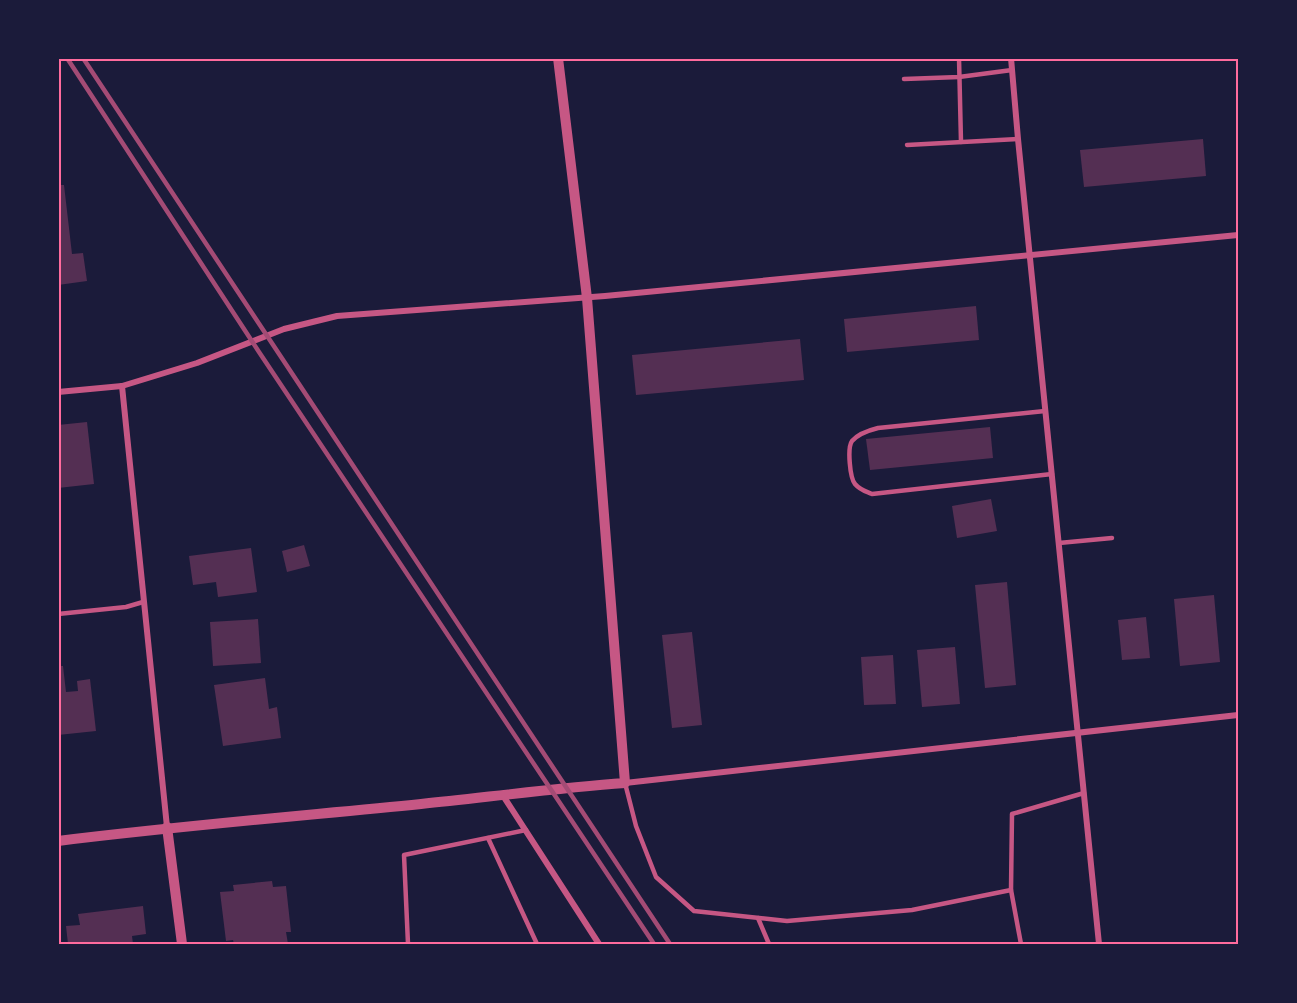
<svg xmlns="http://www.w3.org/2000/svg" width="1297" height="1003" viewBox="0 0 1297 1003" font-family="Overpass,sans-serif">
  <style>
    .building { fill: #542f53 }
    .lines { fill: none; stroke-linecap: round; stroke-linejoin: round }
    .service { stroke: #c65784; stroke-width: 4.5 }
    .minor { stroke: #c65784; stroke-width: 6 }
    .tertiary { stroke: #c65784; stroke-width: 10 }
    .rail { stroke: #a44b75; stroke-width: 4.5 }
    .neatline { fill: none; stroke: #ff6b9d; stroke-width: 2 }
  </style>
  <rect width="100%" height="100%" fill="#1b1b3a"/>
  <!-- building -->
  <g class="building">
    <path d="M1203,139L1206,176L1084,187L1080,150Z"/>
    <path d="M58,185H64L72,254L83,253L87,281L58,285Z"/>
    <path d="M976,306L979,340L847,352L844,319Z"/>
    <path d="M800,339L804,380L636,395L632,355Z"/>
    <path d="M87,422L94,484L58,488V425Z"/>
    <path d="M990,427L993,458L870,470L866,439Z"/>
    <path d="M991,499L997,531L957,538L952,506Z"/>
    <path d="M304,545L310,566L287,572L282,551Z"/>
    <path d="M251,548L257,592L218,597L216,582L193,585L189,556Z"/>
    <path d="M1007,582L1016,685L985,688L975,585Z"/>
    <path d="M1214,595L1220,662L1180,666L1174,599Z"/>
    <path d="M1146,617L1150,658L1122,660L1118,620Z"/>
    <path d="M258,619L261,663L213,666L210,622Z"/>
    <path d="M692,632L702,725L672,728L662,635Z"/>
    <path d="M955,647L960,704L922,707L917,650Z"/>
    <path d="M893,655L896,704L864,705L861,657Z"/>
    <path d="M58,666H63L66,692L78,691L77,681L90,679L96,731L58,735Z"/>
    <path d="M265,678L269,709L277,707L281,738L223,746L214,685Z"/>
    <path d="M272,881L273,887L286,886L291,932H286L288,944H234L233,940L226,941L220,892L234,891L233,885Z"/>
    <path d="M143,906L146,934L132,936L133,944H68L66,926L80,925L78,914Z"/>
  </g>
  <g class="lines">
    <!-- service -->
    <g class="service">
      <path d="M959,58L961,142"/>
      <path d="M904,79L959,77L1012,70"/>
      <path d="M907,145L1018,139"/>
      <path d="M1045,411L878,428C870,430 858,434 852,441C847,448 850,478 855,484C860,490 865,491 872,494L1052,474"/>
      <path d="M1059,543L1112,538"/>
      <path d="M58,614L126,607L143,602"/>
      <path d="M625,783L636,826L656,877L694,911L787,921L912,910L1011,890"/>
      <path d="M488,838L537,944"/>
      <path d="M758,918L769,944"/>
      <path d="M408,944L404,855L526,830"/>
      <path d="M1021,944L1011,890L1012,814L1084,793"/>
    </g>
    <!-- minor -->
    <g class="minor">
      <path d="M1011,58L1018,139L1099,944"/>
      <path d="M122,386L167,827"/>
      <path d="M58,392L122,386L197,363L284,329L337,316L605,296L1238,235"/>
      <path d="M625,783L1238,715"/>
      <path d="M502,794L599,944"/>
    </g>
    <!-- tertiary -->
    <g class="tertiary">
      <path d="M167,827L182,944"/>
      <path d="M58,841C179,826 300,816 421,804C489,797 557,788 625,783L587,298L558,58"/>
    </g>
    <!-- rail -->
    <g class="rail">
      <path d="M67,58L259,352L654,944"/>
      <path d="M83,58L670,944"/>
    </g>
  </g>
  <!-- border -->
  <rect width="1297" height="1003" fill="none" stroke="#1b1b3a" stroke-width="120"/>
  <rect x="60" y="60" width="1177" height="883" class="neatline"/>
</svg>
